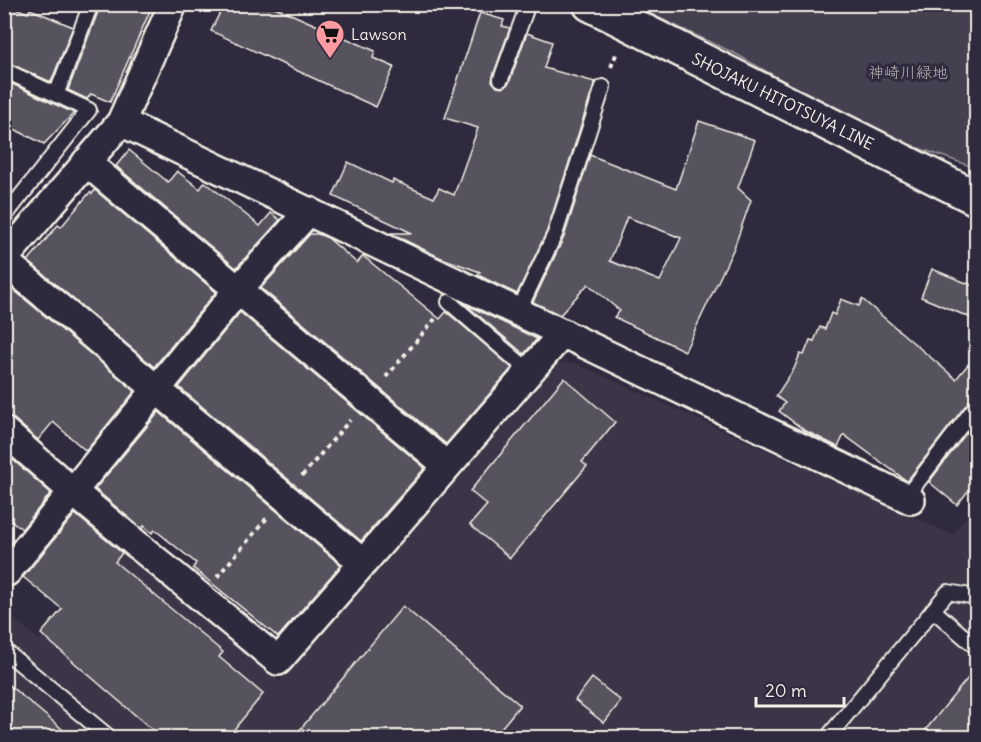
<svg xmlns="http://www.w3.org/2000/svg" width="981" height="742" viewBox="0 0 981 742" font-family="Delius,'Klee One',sans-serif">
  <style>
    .built { fill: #3b3647 }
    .green { fill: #454050; stroke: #9c989c; stroke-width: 1.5 }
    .building { fill: #56525f; stroke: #f4f1e8; stroke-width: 1.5; fill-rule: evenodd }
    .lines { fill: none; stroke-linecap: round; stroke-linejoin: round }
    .service-casing { stroke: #f4f1e8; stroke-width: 18 }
    .minor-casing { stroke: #f4f1e8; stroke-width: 32 }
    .secondary-casing { stroke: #f4f1e8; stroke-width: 38 }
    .path { stroke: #f4f1e8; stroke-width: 4; stroke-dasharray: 4.5 4.5; stroke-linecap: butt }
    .service { stroke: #2f2a3d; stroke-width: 14 }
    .minor { stroke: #2f2a3d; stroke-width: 27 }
    .secondary { stroke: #2f2a3d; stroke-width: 33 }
    .labels { text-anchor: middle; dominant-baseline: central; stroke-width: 6; stroke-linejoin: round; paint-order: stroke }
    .poi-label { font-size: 16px; fill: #f4f1e8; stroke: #2f2a3d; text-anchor: start }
    .park-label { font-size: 16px; fill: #b7b3b3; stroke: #2f2a3d }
    .street-label { font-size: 16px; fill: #f4f1e8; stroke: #2f2a3d }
  </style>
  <rect width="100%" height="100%" fill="#2f2a3d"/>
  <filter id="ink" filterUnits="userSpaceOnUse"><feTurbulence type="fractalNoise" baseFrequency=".0167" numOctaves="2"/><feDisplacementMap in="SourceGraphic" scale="12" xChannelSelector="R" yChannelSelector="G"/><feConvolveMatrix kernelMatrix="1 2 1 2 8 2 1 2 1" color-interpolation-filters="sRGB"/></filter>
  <g filter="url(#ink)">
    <!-- built -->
    <path class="built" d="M575,363L952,535L976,505V737H5L4,610L39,640L115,545L280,681L551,364Z"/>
    <!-- green -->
    <path class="green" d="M631,5H976V168L878,134L734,53Z"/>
    <!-- building -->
    <g class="building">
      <path d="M4,4L28,13L30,9L73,27L51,82L4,61Z"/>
      <path d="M101,4H153L110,102L91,94L87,99L68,90Z"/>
      <path d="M224,4H268L375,51L373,58L394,67L376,107L211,31Z"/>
      <path d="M480,13L504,20L502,26L510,28L493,76L492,81L497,87L503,88L509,83L527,33L552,42L544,68L595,82L547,231L517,294L478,275L480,272L439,257L390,233H412L333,196L348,162L392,183L393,180L434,198L439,188L454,195L478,128L445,118Z"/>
      <path d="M4,80L52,103L74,113L44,144L4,124Z"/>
      <path d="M699,121L755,140L738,188L751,200L734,248L685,351L614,317L620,311L588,284L560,315L533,302L564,237L590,155L676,189ZM627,217L681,238L660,281L610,261Z"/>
      <path d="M129,150L168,182L177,171L200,189L205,182L260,226L271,213L280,220L236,268L116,166Z"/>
      <path d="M95,190L216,292L154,367L28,261L58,225L61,227L90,192L92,194Z"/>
      <path d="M310,234H318L328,238L357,263L363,256L440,319L446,312L455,319L512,368L446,444L261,288Z"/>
      <path d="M932,269L976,287V320L921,297Z"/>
      <path d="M9,286L135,391L86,451L53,422L38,440L14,419L4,416V291Z"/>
      <path d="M841,299L859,306L862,299L956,379L976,355V397L969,401L907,481L844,435L838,447L804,430L779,411L785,403L776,396L794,369L800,354L804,355L810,340L814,341L820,327L825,329L831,313L835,315Z"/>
      <path d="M465,304L537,339L524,354Z"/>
      <path d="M240,312L425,468L361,541L179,387Z"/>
      <path d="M564,378L615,422L582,462L587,466L510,558L470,525L487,505L470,491Z"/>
      <path d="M159,412L341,565L278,637L193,568L196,563L155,530L152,533L144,526L142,529L95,489Z"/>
      <path d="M976,420V481L957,505L929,482Z"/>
      <path d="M4,452L51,493L22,529L4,515Z"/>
      <path d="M75,514L122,553L115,562L223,652L219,657L263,694L227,738H162L41,634L62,609L23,577Z"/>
      <path d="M403,606L520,705L493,738H293Z"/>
      <path d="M976,668V738H919Z"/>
      <path d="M592,678L621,701L604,723L575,700Z"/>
      <path d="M4,681L73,738H4Z"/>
    </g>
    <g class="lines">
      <!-- service casing -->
      <g class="service-casing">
        <g id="service">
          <path d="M4,70L89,110L4,217"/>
          <path d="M501,79L528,4"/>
          <path d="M56,95L91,4"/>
          <path d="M449,302L529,371"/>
          <path d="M518,312L555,234L603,87"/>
          <path d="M906,497L976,406"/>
          <path d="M933,610L976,647"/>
          <path d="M4,650L110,738"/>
          <path d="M827,738L948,592L976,597"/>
        </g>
      </g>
      <!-- minor casing -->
      <g class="minor-casing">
        <g id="minor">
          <path d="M121,122L911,500"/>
          <path d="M86,162L446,465"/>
          <path d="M4,259L121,122L173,4"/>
          <path d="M4,261L363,563"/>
          <path d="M4,431L72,491L278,661L563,333"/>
          <path d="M4,570L7,572L237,291L309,211"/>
        </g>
      </g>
      <!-- secondary casing -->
      <g class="secondary-casing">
        <path id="secondary" d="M590,4L976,198"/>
      </g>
      <!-- path -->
      <g class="path">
        <path d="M611,67L617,52"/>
        <path d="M386,377L435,319"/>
        <path d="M302,476L350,420"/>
        <path d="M217,577L267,518"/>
      </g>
      <!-- service -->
      <use href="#service" class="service"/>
      <!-- minor -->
      <use href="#minor" class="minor"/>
      <!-- secondary -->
      <use href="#secondary" class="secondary"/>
    </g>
  </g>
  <!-- icons -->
  <defs>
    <g id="supermarket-pin" transform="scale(1.5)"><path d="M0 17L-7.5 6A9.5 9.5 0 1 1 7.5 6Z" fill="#ff9aa2" stroke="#2f2a3d"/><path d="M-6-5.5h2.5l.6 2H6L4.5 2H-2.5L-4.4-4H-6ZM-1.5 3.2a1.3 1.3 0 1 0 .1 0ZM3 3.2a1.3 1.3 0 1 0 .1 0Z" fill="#111"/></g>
  </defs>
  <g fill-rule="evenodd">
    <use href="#supermarket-pin" x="330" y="34"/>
  </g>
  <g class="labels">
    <!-- poi labels -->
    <g class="poi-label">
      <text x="351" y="34">Lawson</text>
    </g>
    <!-- park labels -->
    <g class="park-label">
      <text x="908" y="72">神崎川緑地</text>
    </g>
    <!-- street labels -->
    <g class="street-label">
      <text transform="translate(783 101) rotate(26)">SHOJAKU HITOTSUYA LINE</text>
    </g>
  </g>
  <!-- margin -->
  <rect width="981" height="742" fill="none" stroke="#2f2a3d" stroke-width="24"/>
  <rect x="12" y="12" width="957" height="718" fill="none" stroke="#f4f1e8" stroke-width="2" filter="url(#ink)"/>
  <!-- scale -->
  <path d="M756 697v9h88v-9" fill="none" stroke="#f4f1e8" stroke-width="3"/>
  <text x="765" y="697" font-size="18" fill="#f4f1e8" stroke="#2f2a3d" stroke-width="4.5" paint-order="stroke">20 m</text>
</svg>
